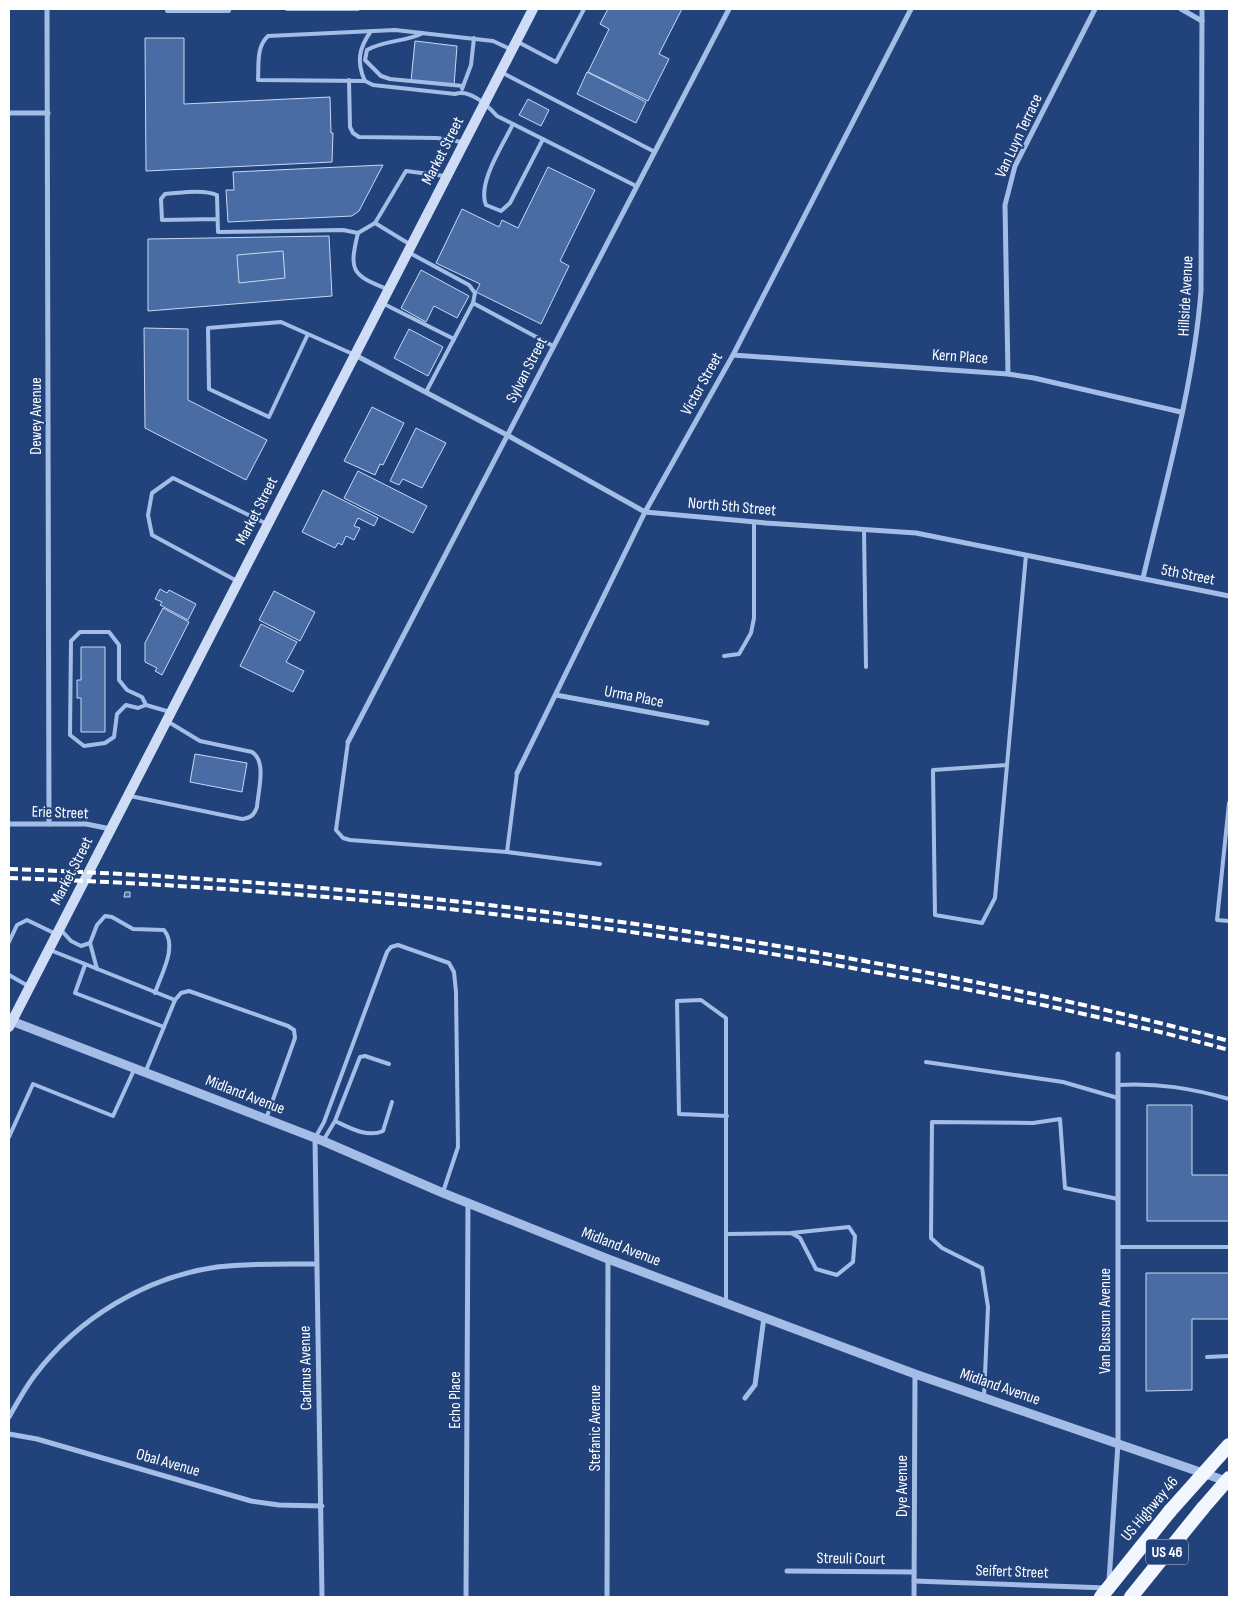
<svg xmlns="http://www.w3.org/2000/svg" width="1238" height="1606" viewBox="0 0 1238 1606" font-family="'Sofia Sans Condensed',sans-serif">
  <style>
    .building { fill: #4a6ca4; stroke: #c7d9f4 }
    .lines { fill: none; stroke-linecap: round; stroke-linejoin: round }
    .service { stroke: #a4bde6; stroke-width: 4 }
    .minor { stroke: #a4bde6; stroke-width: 5 }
    .tertiary { stroke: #a4bde6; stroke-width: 9 }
    .secondary { stroke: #cedcf5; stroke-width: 10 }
    .trunk { stroke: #f2f6fe; stroke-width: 14 }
    .rail { stroke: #fff; stroke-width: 4; stroke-dasharray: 9 4; stroke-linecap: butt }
    .trunk-bridge { stroke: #f2f6fe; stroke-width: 14 }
    .labels { text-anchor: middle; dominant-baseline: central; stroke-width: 4; stroke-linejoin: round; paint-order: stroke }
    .shield { fill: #22427b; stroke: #bdc6d7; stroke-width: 1 }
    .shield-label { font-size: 15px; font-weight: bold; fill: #fff }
    .street-label { font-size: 16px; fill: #fff; stroke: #22427b }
  </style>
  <rect width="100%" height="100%" fill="#22427b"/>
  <!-- building -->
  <g class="building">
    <path d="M608,9H682L659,54L669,59L648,101L588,72L609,29L600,24Z"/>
    <path d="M145,38H184V104L330,97L331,133H333L332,162L146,171Z"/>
    <path d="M415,41L457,46L454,86L411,81Z"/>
    <path d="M587,72L646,102L636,123L577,94Z"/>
    <path d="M528,99L549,110L541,126L519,115Z"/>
    <path d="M383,165L359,211L352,216L228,222L226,190H234L233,172Z"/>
    <path d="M548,167L595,190L560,261L569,266L541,324L476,292L480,284L436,263L462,209L499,227L502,220L518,228Z"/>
    <path d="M329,236L332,296L148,311V239Z"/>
    <path d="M283,251L285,278L239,283L237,255Z"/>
    <path d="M421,270L469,296L457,318L434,306L426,322L401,308Z"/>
    <path d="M144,328L188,329V400L267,440L246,480L145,428Z"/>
    <path d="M409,329L443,347L428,376L394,358Z"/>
    <path d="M372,407L404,423L383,465L380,464L375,475L344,461Z"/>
    <path d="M416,428L446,443L422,488L403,479L399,485L390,481Z"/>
    <path d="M358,471L427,506L413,533L344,498Z"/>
    <path d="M323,490L378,518L374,526L358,518L354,526L360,528L354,540L346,536L342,545L338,543L335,548L302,532Z"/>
    <path d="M160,589L167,593L169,590L196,604L188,620L160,605L162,602L155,599Z"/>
    <path d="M274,591L315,612L300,641L259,620Z"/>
    <path d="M163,608L189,622L162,675L155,671L157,668L145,662V643Z"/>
    <path d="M261,624L297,642L286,662L304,671L293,692L240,666Z"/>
    <path d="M81,647H105V732H81V698H77V680H81Z"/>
    <path d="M195,754L247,763L242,792L190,782Z"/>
    <path d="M125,892H130V897H124Z"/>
    <path d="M1147,1105H1192V1175H1229V1221H1147Z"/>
    <path d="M1146,1273H1229V1319H1192V1390L1146,1391Z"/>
  </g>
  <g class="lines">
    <!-- service -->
    <g class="service">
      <path d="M287,9H358"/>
      <path d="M167,11H229V9"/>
      <path d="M423,33C406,42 384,40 367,50L365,60L381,76L390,79L463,86"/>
      <path d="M518,42L556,62L584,9"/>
      <path d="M510,49L493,41L395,30L268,36C256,47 259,65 258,80L365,81L373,85L455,94C470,89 487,105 497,116L636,186"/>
      <path d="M501,72L655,152"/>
      <path d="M349,80L350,127L353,133L359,137L437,138L462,142"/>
      <path d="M365,81C356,62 359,48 371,31"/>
      <path d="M462,89L471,65L474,38"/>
      <path d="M513,124C503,145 477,183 486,205L501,211L510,203L543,139"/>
      <path d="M217,219L162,220L161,199L165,194C181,193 202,189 217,195L218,232L343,230L358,233"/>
      <path d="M375,223L411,245"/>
      <path d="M408,252L469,285L475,293L473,303L553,346"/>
      <path d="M387,289C351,275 349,270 358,233L375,223L406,171L445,176"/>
      <path d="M382,303L454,339"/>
      <path d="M308,334L269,417L209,389L208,328L281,322L355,355"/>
      <path d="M426,392L473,303"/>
      <path d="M864,530L866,667"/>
      <path d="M237,581L152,535L148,515L152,493L173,478L267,524"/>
      <path d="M724,656L739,654L751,633L754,618V522"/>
      <path d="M146,705L142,697L127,690L119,680V645L109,632H80L71,641L70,735L84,746L105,743L114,737L117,714L126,705L138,708L146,705L170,712"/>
      <path d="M348,742L336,830L343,838L350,840L507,852L600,864"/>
      <path d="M1007,765L933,770L935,915L982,923L995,898L1026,555"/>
      <path d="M130,796L242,819C251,818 254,815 257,807C258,791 267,761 252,752L200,741L167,721"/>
      <path d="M1229,803L1217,920L1229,921"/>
      <path d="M507,852L517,773"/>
      <path d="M61,930L71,941L81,946L90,943L97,925L105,916L112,917L133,929L164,930C178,947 161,974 155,993"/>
      <path d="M9,942L17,925L27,920L56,934"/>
      <path d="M90,943L97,969"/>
      <path d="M50,950L175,1000"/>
      <path d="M85,965L75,993L164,1027"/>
      <path d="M9,975L30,987"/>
      <path d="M926,1062L1063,1082L1118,1098"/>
      <path d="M145,1073L175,1000L181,993L189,991L288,1026L294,1030L295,1038L266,1119"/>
      <path d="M1118,1085C1159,1083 1190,1088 1229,1099"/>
      <path d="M335,1121L360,1057L365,1056L389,1064"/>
      <path d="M9,1137L33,1084L113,1116L134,1070"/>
      <path d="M315,1138L324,1122L387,952L391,947L398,945L449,963L454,972L456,992L458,1147L443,1192"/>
      <path d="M323,1141L335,1121C350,1128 367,1138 383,1131L392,1102"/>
      <path d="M727,1234L791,1233L800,1238L816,1269L837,1275L853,1262L855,1236L849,1227L791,1233"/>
      <path d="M1118,1247H1229"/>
      <path d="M726,1303V1018L701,1000L677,1001L679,1114L727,1116"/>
      <path d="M1207,1357L1229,1356"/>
      <path d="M984,1397L988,1307L982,1268L942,1248L931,1238L932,1122L1033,1123L1060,1119L1065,1188L1118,1199"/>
    </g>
    <!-- minor -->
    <g class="minor">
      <path d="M47,9L49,824"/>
      <path d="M1181,9L1202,21"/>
      <path d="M9,113H48"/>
      <path d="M355,355L507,435L645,512L766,523L916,533L1229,596"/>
      <path d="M733,355L1008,374L1034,378L1181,412"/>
      <path d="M1008,374L1005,205L1015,166L1095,9"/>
      <path d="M1143,578C1165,484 1193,389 1201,291L1202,9"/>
      <path d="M556,695L707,723"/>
      <path d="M348,742L729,9"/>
      <path d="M517,773L645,512L733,355L911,9"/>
      <path d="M9,824H86L111,829"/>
      <path d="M315,1138L322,1597"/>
      <path d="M745,1398L755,1385L764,1317"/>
      <path d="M9,1417C17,1403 25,1388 35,1375C78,1318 146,1277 217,1267C249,1263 283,1264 315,1264"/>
      <path d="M9,1434L37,1439L251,1501L279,1505L322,1506"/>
      <path d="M787,1571L914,1572"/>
      <path d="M914,1581L1107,1588"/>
      <path d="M1109,1581L1118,1443V1054"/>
      <path d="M466,1597L468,1203"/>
      <path d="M607,1597L608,1259"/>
      <path d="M914,1597L915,1374"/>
    </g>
    <!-- tertiary -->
    <path class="tertiary" d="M9,1020L323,1141L443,1193L608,1259L915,1374L1229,1482"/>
    <!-- secondary -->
    <path class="secondary" d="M9,1027L533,9"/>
    <!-- trunk -->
    <g class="trunk">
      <path d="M1101,1597L1170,1511"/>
      <path d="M1131,1597L1203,1508"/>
    </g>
    <!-- rail -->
    <g class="rail">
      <path d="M9,869C290,879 570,908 847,958C976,981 1104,1007 1229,1041"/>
      <path d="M9,878C288,887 566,916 841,966C971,989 1101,1015 1229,1050"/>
    </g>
    <!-- trunk-bridge -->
    <g class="trunk-bridge">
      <path d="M1203,1508L1229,1478"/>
      <path d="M1170,1511L1229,1445"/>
    </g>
  </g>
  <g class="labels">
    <!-- shield labels -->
    <rect class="shield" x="1146" y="1539.5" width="42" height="25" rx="4"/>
    <g class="shield-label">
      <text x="1167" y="1552">US 46</text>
    </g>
    <!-- street labels -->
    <g class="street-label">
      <text transform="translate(1019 136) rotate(-65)">Van Luyn Terrace</text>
      <text transform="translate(443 151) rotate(-63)">Market Street</text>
      <text transform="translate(1186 296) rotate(-87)">Hillside Avenue</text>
      <text transform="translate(960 357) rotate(4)">Kern Place</text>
      <text transform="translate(527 370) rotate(-63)">Sylvan Street</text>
      <text transform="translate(702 384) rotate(-61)">Victor Street</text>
      <text transform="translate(36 416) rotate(-90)">Dewey Avenue</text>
      <text transform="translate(732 507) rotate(5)">North 5th Street</text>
      <text transform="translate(257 511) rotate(-63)">Market Street</text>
      <text transform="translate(1188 575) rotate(11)">5th Street</text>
      <text transform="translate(634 697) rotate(11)">Urma Place</text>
      <text transform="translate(60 813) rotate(2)">Erie Street</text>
      <text transform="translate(72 871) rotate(-63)">Market Street</text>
      <text transform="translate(245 1095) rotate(21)">Midland Avenue</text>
      <text transform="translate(621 1247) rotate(21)">Midland Avenue</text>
      <text transform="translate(1105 1321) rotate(-90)">Van Bussum Avenue</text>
      <text transform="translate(306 1368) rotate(-91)">Cadmus Avenue</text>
      <text transform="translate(1000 1387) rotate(19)">Midland Avenue</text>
      <text transform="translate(455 1400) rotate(-90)">Echo Place</text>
      <text transform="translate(595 1428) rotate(-90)">Stefanic Avenue</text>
      <text transform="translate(168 1463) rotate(16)">Obal Avenue</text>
      <text transform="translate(902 1486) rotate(-90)">Dye Avenue</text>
      <text transform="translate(1150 1509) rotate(-50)">US Highway 46</text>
      <text transform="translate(851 1559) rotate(1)">Streuli Court</text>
      <text transform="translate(1012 1572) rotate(2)">Seifert Street</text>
    </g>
  </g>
  <!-- border -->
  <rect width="1238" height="1606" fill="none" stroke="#ffffff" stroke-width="20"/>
</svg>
